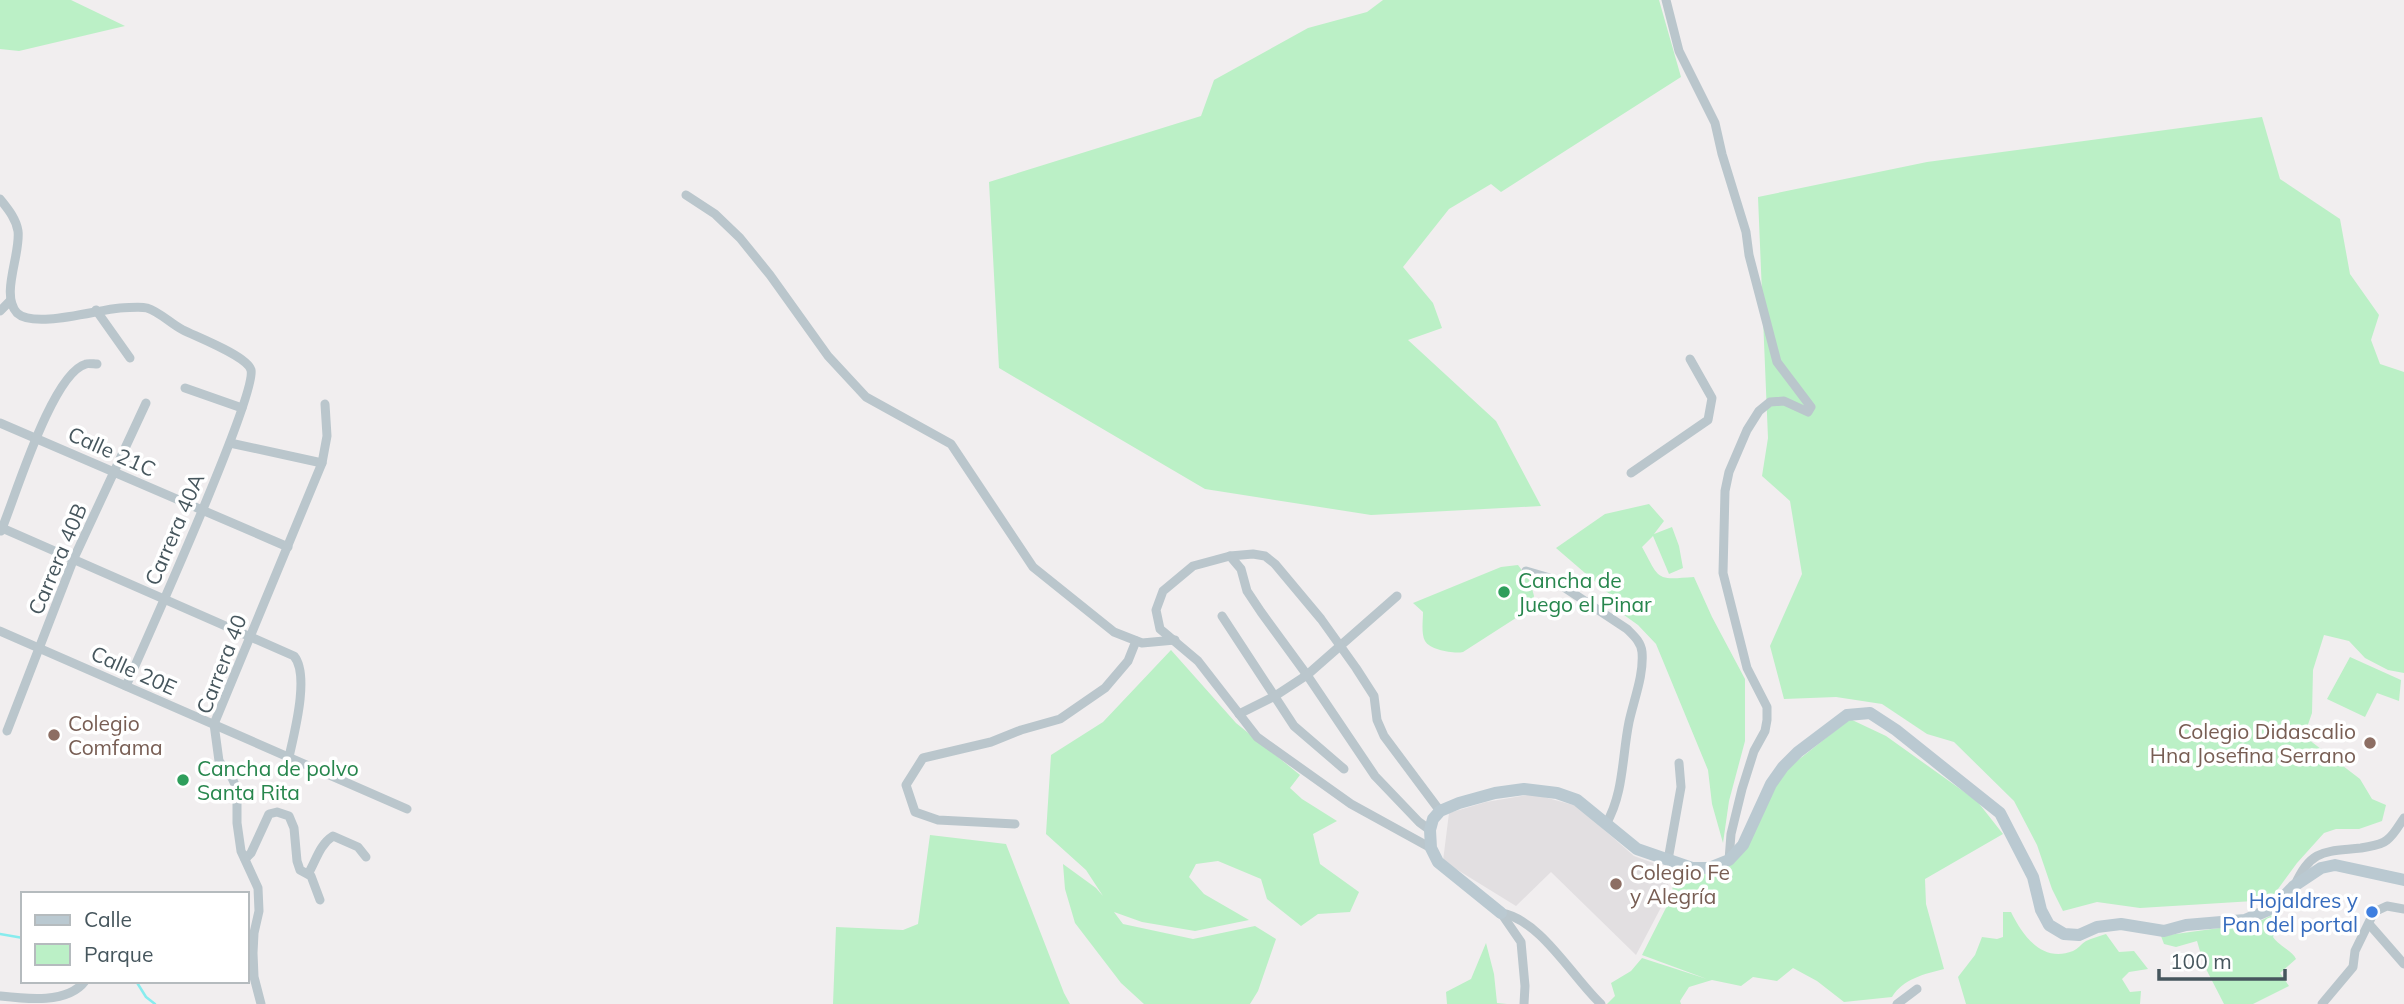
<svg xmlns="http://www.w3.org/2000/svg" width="2404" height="1004" viewBox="0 0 2404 1004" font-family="Mulish,sans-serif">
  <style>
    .education { fill: #e2dfe1 }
    .green { fill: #bbf0c6 }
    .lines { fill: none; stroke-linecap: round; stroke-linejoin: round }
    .stream { stroke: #87ecee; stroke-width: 2.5 }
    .street { stroke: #bac6cc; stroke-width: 9 }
    .secondary { stroke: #bac9d1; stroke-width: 12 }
    .leisure-dot { fill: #2e9e5b; stroke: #fff; stroke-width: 2.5 }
    .education-dot { fill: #8d6e63; stroke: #fff; stroke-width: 2.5 }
    .shop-dot { fill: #3f7fe0; stroke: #fff; stroke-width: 2.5 }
    .labels { text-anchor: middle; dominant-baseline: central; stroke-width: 7; stroke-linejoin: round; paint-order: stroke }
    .street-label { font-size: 21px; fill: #46565d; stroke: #fff }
    .leisure-label { font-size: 21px; fill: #27864d; stroke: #fff; text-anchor: start }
    .education-label { font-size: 21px; fill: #785e54; stroke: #fff; text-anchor: start }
    .shop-label { font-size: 21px; fill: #366cbe; stroke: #fff; text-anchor: end }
  </style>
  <rect width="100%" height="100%" fill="#f1eeef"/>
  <!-- education -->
  <path class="education" d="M1533,794L1577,806L1634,856L1670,869L1667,896L1636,955L1551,872L1516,906L1443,861L1449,813L1486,802Z"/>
  <!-- green -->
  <g class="green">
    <path d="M0,0H71L125,26L19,51L0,49Z"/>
    <path d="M1383,0H1659L1681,77L1501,192L1491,184L1449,209L1403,267L1433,303L1442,328L1408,340L1496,421L1541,506L1371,515L1205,489L999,368L989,182L1201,116L1214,80L1308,28L1367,12Z"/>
    <path d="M2262,117L2280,179L2340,219L2350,274L2379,315L2371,340L2380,364L2404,372V673L2388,670L2365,658L2349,641L2324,635L2313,670L2312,713L2304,736L2360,779L2372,799L2386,805L2382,821L2359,829H2336L2324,833L2297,863L2270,900L2140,908L2097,902L2063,911L2052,889L2037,845L2014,801L1954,742L1927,734L1882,704L1836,697L1784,699L1770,646L1802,574L1790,501L1762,476L1768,438L1758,197L1927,162Z"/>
    <path d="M1649,504L1664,521L1654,534L1672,527L1679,546L1683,568L1669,574L1653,536L1642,547C1660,580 1655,580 1694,577L1712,617L1745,679V741L1729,801L1723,843L1712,804L1708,770L1656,644L1638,625L1617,610L1614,598L1556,548L1605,514Z"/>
    <path d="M1518,565L1530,581L1534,596L1530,609L1463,652C1454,654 1430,650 1425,641C1421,634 1423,620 1423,612L1413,603L1501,567Z"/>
    <path d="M1171,650L1236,723L1300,775L1290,788L1302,799L1337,821L1313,834L1320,864L1359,892L1350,912L1318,914L1301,926L1267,899L1261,879L1218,861L1196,864L1189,877L1204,894L1249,920L1195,931L1142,922L1114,912L1123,924L1193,939L1255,926L1276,939L1258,991L1250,1004H1144L1121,983L1075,923L1065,889L1063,864L1096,888L1103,896L1086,870L1046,834L1051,755L1103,722Z"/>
    <path d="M2350,657L2401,680L2399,701L2377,693L2365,717L2327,699Z"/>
    <path d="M1850,719L1886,736L1977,801L2003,834L1925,879L1926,904L1944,969C1924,974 1903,979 1892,997L1844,1002L1817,981L1793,968L1777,981L1753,977L1741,986L1712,980L1689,987L1680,1001L1681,1004H1607L1615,996L1611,983L1631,971L1642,958L1707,979L1642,955L1671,898L1676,866H1723L1783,772Z"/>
    <path d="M930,835L1006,844L1064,993L1070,1004H833L836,927L903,930L918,924Z"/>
    <path d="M2003,912H2011C2023,936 2042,963 2073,951C2078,949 2081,944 2086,941C2092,938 2100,936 2106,934L2119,952L2134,951L2148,969L2129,972L2122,979L2130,992L2141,991L2140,1004H1966L1958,977L1975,955L1982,937L1997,939L2003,937Z"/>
    <path d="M2274,914L2279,922L2273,937C2279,946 2293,951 2296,959L2280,973L2289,986L2253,1004H2224L2204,965L2197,941L2176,947L2164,944L2161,936L2256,923Z"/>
    <path d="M1486,943L1494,974L1497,1003L1507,1004H1447L1446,992L1471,979Z"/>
  </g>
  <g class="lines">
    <!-- stream -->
    <g class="stream">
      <path d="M0,934L23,938"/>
      <path d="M136,981L146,997L155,1004"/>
    </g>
    <!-- street -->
    <g class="street">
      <path d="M1666,0L1679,51L1715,123L1722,154L1746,232L1749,255L1777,362L1811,407L1808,412L1784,401L1770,402L1759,411L1747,430L1729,472L1725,491L1723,573L1747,668L1767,707V720L1765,731L1754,751L1742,789L1731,834L1729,860"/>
      <path d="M686,195L715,214L740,238L770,275L828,356L866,397L951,444L1033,567L1114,632L1142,643L1175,640"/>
      <path d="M0,199C7,208 16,218 18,231C21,254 0,295 17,313C34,329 96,310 120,308C129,308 139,306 147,308C160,312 171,324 183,330C197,337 247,356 251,370C257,395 144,645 126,686"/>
      <path d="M96,310L130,358"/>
      <path d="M0,311L10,301"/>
      <path d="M185,388L242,408"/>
      <path d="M0,423L288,547"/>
      <path d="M230,443L322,463"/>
      <path d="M1631,473L1708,420L1712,398L1690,359"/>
      <path d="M0,527L294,656C310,675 294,734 289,757"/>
      <path d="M1,531C15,498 52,373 86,364C88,363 94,364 97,364"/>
      <path d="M1230,556L1241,569L1247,591L1261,612L1307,675L1375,776L1419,822L1430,830"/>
      <path d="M1526,571L1550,578L1627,629C1634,636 1641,642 1642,652C1644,675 1634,699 1629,722C1622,756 1624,793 1606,824"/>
      <path d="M1222,616L1294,726L1344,769"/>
      <path d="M0,631L407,809"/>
      <path d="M1239,714L1275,696L1307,675L1397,596"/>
      <path d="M7,731L74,558L146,403"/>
      <path d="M1015,824L938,820L915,812L906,785L923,758L991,742L1021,730L1060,719L1105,688L1128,661L1136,641"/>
      <path d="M1431,848L1351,804L1257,737L1198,661L1160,629L1156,610L1163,591L1193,566L1230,556L1253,554L1265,556L1275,564L1321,619L1356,668L1374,696L1377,720L1384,736L1440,811"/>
      <path d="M245,859L251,853L269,814L277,812L289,816L294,828L297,861L300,870L311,876L320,900"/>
      <path d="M1668,860L1681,787L1679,763"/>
      <path d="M308,874C316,861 319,845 333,836L358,847L366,857"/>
      <path d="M2295,885C2311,848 2326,852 2361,848C2370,846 2380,846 2387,840C2394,835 2399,825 2404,818"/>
      <path d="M1501,913C1540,919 1573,978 1601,1004"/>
      <path d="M1501,913L1521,942L1525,986L1524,1004"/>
      <path d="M2369,924L2404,964"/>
      <path d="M0,996C26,999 68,1004 85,981"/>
      <path d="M261,1004L254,977L253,953L254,933L259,911L258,888L241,851L237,823V789L232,778L219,761L214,724L322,463L327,436L325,404"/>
      <path d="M1897,1004L1917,989"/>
      <path d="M2322,1004L2353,967L2355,951L2374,912L2387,906L2404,909"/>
    </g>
    <!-- secondary -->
    <path class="secondary" d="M1501,913L1438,862L1431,848L1430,830L1433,819L1440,811L1459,803L1495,793L1524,789L1557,793L1577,800L1637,849L1692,868H1709L1729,860L1743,845L1771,784L1783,767L1798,752L1847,715L1870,713L1896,730L2000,813L2033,877L2041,910L2049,925L2064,934L2079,935L2097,927L2121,924L2164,931L2186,925L2245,920L2273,908L2294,886L2321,868L2335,865L2404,880"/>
  </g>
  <!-- markers -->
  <g class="leisure-dot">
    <circle cx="1504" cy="592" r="7"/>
    <circle cx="183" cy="780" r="7"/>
  </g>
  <g class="education-dot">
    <circle cx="54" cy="735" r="7"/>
    <circle cx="2370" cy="743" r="7"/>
    <circle cx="1616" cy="884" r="7"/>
  </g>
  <circle class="shop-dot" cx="2372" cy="912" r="7"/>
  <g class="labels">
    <!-- street labels -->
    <g class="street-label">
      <text transform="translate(112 451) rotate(24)">Calle 21C</text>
      <text transform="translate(174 529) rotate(-67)">Carrera 40A</text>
      <text transform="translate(57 559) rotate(-67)">Carrera 40B</text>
      <text transform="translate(221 664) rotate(-69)">Carrera 40</text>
      <text transform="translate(134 670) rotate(24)">Calle 20E</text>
    </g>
    <!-- leisure labels -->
    <g class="leisure-label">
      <text x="1518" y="580">Cancha de<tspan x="1518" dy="24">Juego el Pinar</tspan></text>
      <text x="197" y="768">Cancha de polvo<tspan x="197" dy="24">Santa Rita</tspan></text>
    </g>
    <!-- education labels -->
    <g class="education-label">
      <text x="68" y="723">Colegio<tspan x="68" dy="24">Comfama</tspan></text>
      <text x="2356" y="731" text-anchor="end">Colegio Didascalio<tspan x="2356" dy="24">Hna Josefina Serrano</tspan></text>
      <text x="1630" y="872">Colegio Fe<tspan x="1630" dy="24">y Alegría</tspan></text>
    </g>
    <!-- shop labels -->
    <g class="shop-label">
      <text x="2358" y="900">Hojaldres y<tspan x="2358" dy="24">Pan del portal</tspan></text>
    </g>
  </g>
  <!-- legend -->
  <rect x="21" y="892" width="228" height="91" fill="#ffffff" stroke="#b5bbbe" stroke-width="2"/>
  <rect x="35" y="915" width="35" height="10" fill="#bac9d1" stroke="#b5bbbe" stroke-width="2"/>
  <text x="84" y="927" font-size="21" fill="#46565d">Calle</text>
  <rect x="35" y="944" width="35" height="21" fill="#bbf0c6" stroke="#b5bbbe" stroke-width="2"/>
  <text x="84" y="962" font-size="21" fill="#46565d">Parque</text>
  <!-- scale -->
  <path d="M2159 969v10h126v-10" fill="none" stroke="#46565d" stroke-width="3.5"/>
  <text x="2170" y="969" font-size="21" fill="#46565d" stroke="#ffffff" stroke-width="5" paint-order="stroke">100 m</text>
</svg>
